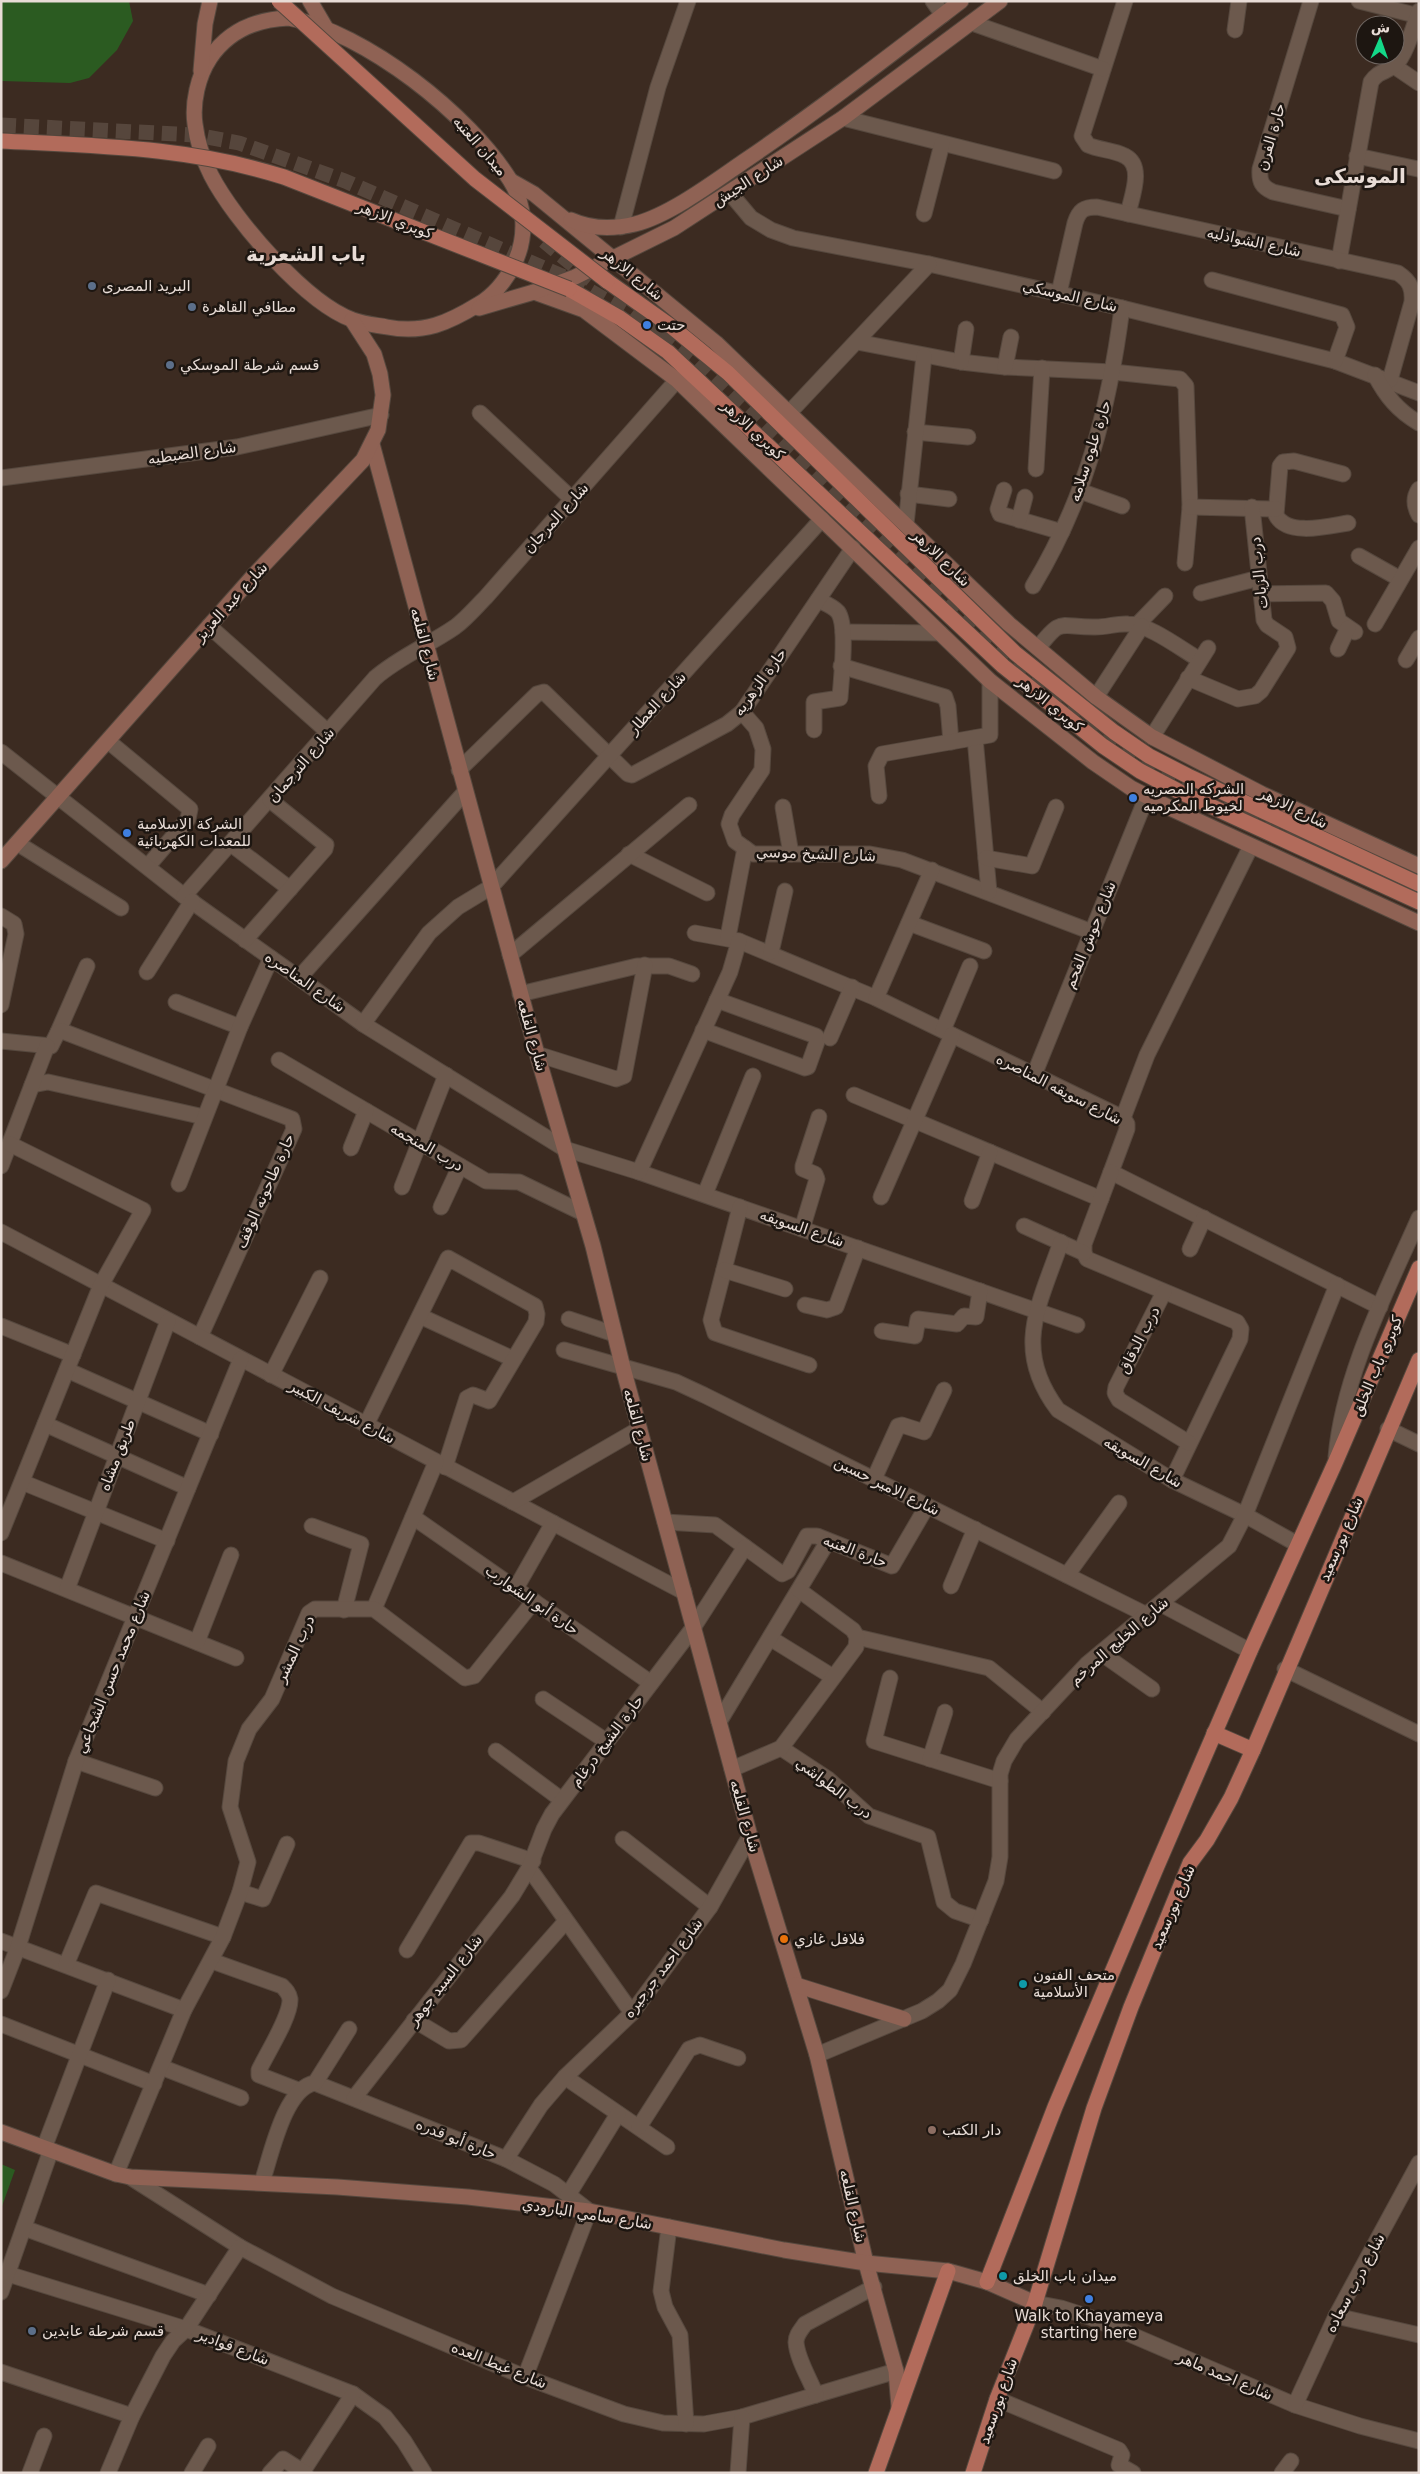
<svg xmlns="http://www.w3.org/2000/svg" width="1420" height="2474" viewBox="0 0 1420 2474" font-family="'DejaVu Sans','Noto Naskh Arabic',sans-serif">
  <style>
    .green { fill: #2b5b21 }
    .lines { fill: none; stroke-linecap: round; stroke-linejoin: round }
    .primary-tunnel { stroke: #56463c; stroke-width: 15; stroke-dasharray: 15 8; stroke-linecap: butt }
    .street-casing { stroke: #56483e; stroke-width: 17 }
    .secondary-casing { stroke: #56483e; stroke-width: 17 }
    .primary-casing { stroke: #56483e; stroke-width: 17 }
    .street { stroke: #6c594d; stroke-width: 15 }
    .secondary { stroke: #8f6254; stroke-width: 15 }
    .primary { stroke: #b26b5b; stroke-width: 15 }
    .primary-bridge-casing { stroke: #56483e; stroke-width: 17; stroke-linecap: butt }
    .primary-bridge { stroke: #b26b5b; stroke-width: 15 }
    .service-dot { fill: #5c6f8a; stroke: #1d1611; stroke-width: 2 }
    .shop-dot { fill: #3f7fe0; stroke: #1d1611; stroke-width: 2 }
    .food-dot { fill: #e8710a; stroke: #1d1611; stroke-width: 2 }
    .culture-dot { fill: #0f9aa8; stroke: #1d1611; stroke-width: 2 }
    .education-dot { fill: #8d6e63; stroke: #1d1611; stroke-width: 2 }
    .labels { text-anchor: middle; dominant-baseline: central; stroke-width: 5; stroke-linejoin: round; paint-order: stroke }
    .street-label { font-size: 15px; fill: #e8dcd6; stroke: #1d1611 }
    .poi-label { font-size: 15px; fill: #e8dcd6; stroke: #1d1611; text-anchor: start }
    .district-label { font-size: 20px; font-weight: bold; fill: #e8dcd6; stroke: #1d1611 }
  </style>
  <rect width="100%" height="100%" fill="#3c2b21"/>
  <!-- green -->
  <g class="green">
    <path d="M1,1H129L133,21L117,50L89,78L70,83L1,81Z"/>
    <path d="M1,2164L15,2170L1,2209Z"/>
  </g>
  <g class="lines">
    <!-- primary-tunnel -->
    <g class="primary-tunnel">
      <path d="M1,125L196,135L239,143L345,181L571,280L625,311L667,344"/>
      <path d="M544,241L592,281"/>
      <path d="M662,333L696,360L1009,660L1108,739L1145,764L1184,784L1419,894"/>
    </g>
    <!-- street casing -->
    <g class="street-casing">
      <g id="street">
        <path d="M933,1L943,15"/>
        <path d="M1125,1L1082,136L1088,145C1099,150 1114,150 1125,156C1145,166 1131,198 1128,214"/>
        <path d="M1311,1L1260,169C1259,182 1262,187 1273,192L1348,209"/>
        <path d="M1359,1L1419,16"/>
        <path d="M972,23L1103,69"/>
        <path d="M1235,30L1239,1"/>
        <path d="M1394,66L1419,83"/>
        <path d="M843,118L1054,171"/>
        <path d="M1357,156L1418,169"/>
        <path d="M730,193L751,218L771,230L793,238L929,264L1122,308L1335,361L1419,393"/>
        <path d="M924,214L942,144"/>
        <path d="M621,227L658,87L688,1"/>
        <path d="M1339,261L1371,82C1379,70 1386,73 1395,65C1406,56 1414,25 1419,11"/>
        <path d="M1212,280L1342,315L1347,327L1335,361"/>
        <path d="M1059,293L1075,223C1079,210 1084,207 1097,207L1398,273C1410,281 1413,288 1412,302L1390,380"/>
        <path d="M857,342L961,362L1005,367L1113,372L1180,379L1186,386L1190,507L1185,563"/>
        <path d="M961,362L966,329"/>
        <path d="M1005,367L1011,337"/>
        <path d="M1375,375C1386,396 1398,411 1419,423"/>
        <path d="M480,413L573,500"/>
        <path d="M789,413L929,264"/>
        <path d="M915,432L968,437"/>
        <path d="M1036,469L1042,368"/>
        <path d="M1343,474L1294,461L1283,462L1280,466L1276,515C1287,537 1329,526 1348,523"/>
        <path d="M1,478L237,447L381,415"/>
        <path d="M1419,489C1413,498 1414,506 1419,515"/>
        <path d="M1004,490L998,509L1000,514L1062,532"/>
        <path d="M1080,491L1122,506"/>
        <path d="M908,494L949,499"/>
        <path d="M1190,507L1276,509"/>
        <path d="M1019,520L1025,497"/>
        <path d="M906,524L924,356"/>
        <path d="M1359,556L1400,579"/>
        <path d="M1033,586C1086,498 1109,409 1122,308"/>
        <path d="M1201,593L1259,578"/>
        <path d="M1261,594L1326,593L1333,601L1339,621L1355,632"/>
        <path d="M1375,624L1419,548"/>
        <path d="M1137,625L1165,596"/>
        <path d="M209,626L329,733"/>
        <path d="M843,632L940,633"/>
        <path d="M1038,648C1062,617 1059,627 1093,627C1105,628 1116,623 1128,624C1149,624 1181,649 1200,660"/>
        <path d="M1338,649L1348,628"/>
        <path d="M1406,660L1419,638"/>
        <path d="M841,666L945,697L948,706L951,742"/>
        <path d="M1188,678L1238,699L1255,696L1261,691L1288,648L1285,637L1267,625L1264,620L1252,507"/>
        <path d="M1096,697L1142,626"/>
        <path d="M742,712L756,728L763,749L762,770L732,815L729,824L735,841L753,854H870L902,860L1092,932"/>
        <path d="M814,730V702L840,698C841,680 848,626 838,612C833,606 824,603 818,600"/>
        <path d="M1152,737L1208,648"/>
        <path d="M975,738L989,892"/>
        <path d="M108,741L190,809L188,819L148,866"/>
        <path d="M1,752L184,896L299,978L363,1024L565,1149L639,1172L1077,1325"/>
        <path d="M459,770L537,694L544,692L628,774L632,775L727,724L742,712L853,548"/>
        <path d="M879,796L876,766L882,754L990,735V681"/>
        <path d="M783,807L791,854"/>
        <path d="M17,843L121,908"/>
        <path d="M231,844L290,889"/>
        <path d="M629,854L707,893"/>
        <path d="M986,858L1032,866L1056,807"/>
        <path d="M184,896L375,678C399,657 429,645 455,627C466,619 476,607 486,597L677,380"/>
        <path d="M1,916L14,924L16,934L1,1005"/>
        <path d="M909,923L984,951"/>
        <path d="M695,933L739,941L876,998L1123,1118L1127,1124V1129L1111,1172L1380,1307"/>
        <path d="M728,937L745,848"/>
        <path d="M245,940L325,849L326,845L270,800"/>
        <path d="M771,952L785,891"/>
        <path d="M510,955L689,805"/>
        <path d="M147,972L192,901"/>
        <path d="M299,978L465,792"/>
        <path d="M520,994L637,966H669L692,974"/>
        <path d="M876,998L932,870"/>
        <path d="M176,1002L240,1027"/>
        <path d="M363,1024L429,933L458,907L491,887L822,519"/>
        <path d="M703,1030L805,1068L808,1067L818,1039L816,1036L717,1000"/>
        <path d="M943,1030L970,966"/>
        <path d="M58,1032L87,966"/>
        <path d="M830,1038L852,987"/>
        <path d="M1,1041L51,1046L58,1032L62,1031L292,1119L294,1129L200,1337"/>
        <path d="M537,1054L616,1079L624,1076L645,965"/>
        <path d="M279,1060L486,1181L519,1182L583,1213"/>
        <path d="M1034,1075L1147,796"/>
        <path d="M32,1085L48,1082L204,1117"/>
        <path d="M854,1095L1101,1199"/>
        <path d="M1123,1118L1147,1055L1251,846"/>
        <path d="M351,1148L366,1111"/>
        <path d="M1,1166L47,1046"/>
        <path d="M639,1172L730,972L739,941"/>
        <path d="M1111,1172L1084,1244V1253L1087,1259L1237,1322L1241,1329L1240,1339L1172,1480"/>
        <path d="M179,1184L240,1027L271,958"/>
        <path d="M402,1187L446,1075"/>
        <path d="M705,1194L753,1076"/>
        <path d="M881,1197L952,1035"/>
        <path d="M972,1201L990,1152"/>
        <path d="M441,1207L460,1166"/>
        <path d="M740,1207L711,1320L715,1333L809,1365"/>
        <path d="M1024,1226L1084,1253"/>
        <path d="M802,1229L817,1179L815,1174L803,1169V1166L819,1117"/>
        <path d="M1,1232L684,1592"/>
        <path d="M1061,1242C1039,1306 1012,1349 1058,1410L1172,1480L1245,1515L1297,1544"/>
        <path d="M1190,1249L1204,1218"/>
        <path d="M724,1270L785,1289"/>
        <path d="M1164,1292L1116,1387L1115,1393L1119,1400L1189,1443"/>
        <path d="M805,1305L827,1310L836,1307L858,1248"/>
        <path d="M420,1316L513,1359"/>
        <path d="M569,1319L614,1334"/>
        <path d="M1,1326L73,1355"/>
        <path d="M882,1331L915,1336L918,1319L957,1324L964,1316L976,1317L980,1291"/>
        <path d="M564,1350L676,1382L704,1395L1147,1615"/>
        <path d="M67,1370L211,1434"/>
        <path d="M271,1375L320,1278"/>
        <path d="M45,1424L188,1488"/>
        <path d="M366,1425L448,1258L535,1306L537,1314L536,1322L489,1401L473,1395L467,1398L445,1467"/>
        <path d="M1388,1429L1419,1444"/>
        <path d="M1336,1457C1343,1375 1386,1293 1419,1218"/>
        <path d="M874,1479L898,1426L902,1425L924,1432L944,1390"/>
        <path d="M22,1482L167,1541"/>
        <path d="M513,1502L639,1429"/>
        <path d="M413,1517L651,1683"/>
        <path d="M665,1522L715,1525L782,1574L788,1571L807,1536H817L892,1566L927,1506"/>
        <path d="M312,1526L361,1544L344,1610"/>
        <path d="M1,1533L101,1285L143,1210L10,1144"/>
        <path d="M1,1563L236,1658"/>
        <path d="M1067,1575L1119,1503"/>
        <path d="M951,1586L975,1529"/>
        <path d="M516,1588L553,1523"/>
        <path d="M67,1589L168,1321"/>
        <path d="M1161,1604L1250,1651"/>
        <path d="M374,1609L436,1462"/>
        <path d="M857,1637L989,1668L1043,1712"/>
        <path d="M770,1638L833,1677"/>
        <path d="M197,1642L231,1555"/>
        <path d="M1101,1653L1152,1689"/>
        <path d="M1285,1669L1419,1734"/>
        <path d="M890,1678L874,1741L1000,1781"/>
        <path d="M543,1699L606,1741"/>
        <path d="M719,1722L828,1541"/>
        <path d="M781,1748L828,1779L869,1816L928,1837L944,1902L955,1911L981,1920"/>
        <path d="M496,1751L562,1800"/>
        <path d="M930,1759L945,1712"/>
        <path d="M76,1761L155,1788"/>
        <path d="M732,1769L781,1748L856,1647L857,1637L853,1630L799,1590"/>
        <path d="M623,1839L710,1907"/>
        <path d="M529,1868L632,2013"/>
        <path d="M240,1892L263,1899L287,1844"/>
        <path d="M1,1941L184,2010"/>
        <path d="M407,1950L471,1843H479L533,1861"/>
        <path d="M212,1961L282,1986C286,1990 289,1993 290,1999C291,2016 267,2053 259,2070V2075L298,2090"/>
        <path d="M66,1965L96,1893L223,1937"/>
        <path d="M1,1991L18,1947L76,1761L241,1359"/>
        <path d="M414,2020L449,2041L461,2040L566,1921"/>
        <path d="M1,2024L154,2084"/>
        <path d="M817,2055L922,2011L938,2001L950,1990L963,1964L996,1881L1000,1857V1774L1004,1761L1017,1739L1087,1664L1229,1546L1245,1515L1337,1285"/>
        <path d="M161,2067L241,2098"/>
        <path d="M565,2077L667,2147"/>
        <path d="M315,2083L506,2159L554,2184L589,2211L525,2377"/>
        <path d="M354,2098L512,1896L529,1868L544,1829L552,1814L693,1628L745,1547"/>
        <path d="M639,2127L689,2049L700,2045L738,2058"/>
        <path d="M44,2148L108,1980"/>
        <path d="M506,2159L541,2105L565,2077L632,2013L710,1907L750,1836"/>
        <path d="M116,2174L184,2010L223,1937L240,1892L248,1862L230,1807L236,1761L249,1729L272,1699L309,1613L315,1609H374L465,1678L474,1676L534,1601"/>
        <path d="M130,2177L240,2247L332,2296L525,2377L624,2414L663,2423L704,2424L742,2417L896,2371"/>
        <path d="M262,2182C271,2156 284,2088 315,2083L349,2029"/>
        <path d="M568,2195L618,2114"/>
        <path d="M669,2227L661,2291L665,2307L680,2335L686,2424"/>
        <path d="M24,2228L209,2295"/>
        <path d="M8,2274L186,2329L353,2394L385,2417L404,2441L424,2473"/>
        <path d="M1,2292L51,2150"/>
        <path d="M1035,2303L1061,2308L1092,2318L1295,2405L1360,2426L1419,2441"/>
        <path d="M1336,2316L1419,2335"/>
        <path d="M1,2372L132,2416"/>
        <path d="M816,2395C810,2379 797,2359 796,2342C796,2335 801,2330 805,2324L874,2287"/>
        <path d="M997,2399L1119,2450L1122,2455L1119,2465L1133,2473"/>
        <path d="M1295,2405L1336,2316L1419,2163"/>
        <path d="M303,2471L353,2394"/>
        <path d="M30,2473L44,2436"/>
        <path d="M108,2473L132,2416L163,2356L173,2341L186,2329L240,2247"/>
        <path d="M192,2473L208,2446"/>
        <path d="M270,2473L283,2459L305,2473"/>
        <path d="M738,2473L742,2417"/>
        <path d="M1282,2473L1291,2461"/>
      </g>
    </g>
    <!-- secondary casing -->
    <g class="secondary-casing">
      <g id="secondary">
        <path d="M310,1L327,30"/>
        <path d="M289,18C365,32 470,115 510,180C526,205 527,238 514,264C506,280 494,295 479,304C448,323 424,334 387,327C376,325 364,324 353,320C306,303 234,220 211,175C203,159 197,141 195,124C192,103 198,76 210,58C229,30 257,19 289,18Z"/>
        <path d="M201,71L205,24L210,1"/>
        <path d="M511,181L534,194L716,343L1009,624L1096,697L1152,737L1262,794L1419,866"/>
        <path d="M571,220C591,229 614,229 635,224C670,215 714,182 743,162C818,111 889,56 961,1"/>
        <path d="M534,292L584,310L677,380L990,681L1093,762L1131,788L1172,809L1419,923"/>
        <path d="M479,308L534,292L575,277L674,228L843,118L1000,1"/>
        <path d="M372,444L537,1054L593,1246L623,1368L750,1836L817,2055L866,2263L896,2371L899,2407"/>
        <path d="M1,861L256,573L363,460L378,430L383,395L380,374L374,354L352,320"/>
        <path d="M796,1985L904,2019"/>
        <path d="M1,2132L116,2174L130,2177L337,2187L468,2197L589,2211L784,2250L866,2263L948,2271L987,2282L1035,2303"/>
      </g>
    </g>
    <!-- primary casing -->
    <g class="primary-casing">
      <g id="primary">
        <path d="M607,281L672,327L728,373L1015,653L1114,732L1149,756L1188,776L1419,884"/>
        <path d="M569,289L620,318L668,352L1003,666L1103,746L1140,771L1180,792L1419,902"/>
        <path d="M1214,1733L1253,1750"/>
        <path d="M987,2282L1055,2107L1157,1866L1250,1651L1335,1463L1419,1268"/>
        <path d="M876,2473L948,2271"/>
        <path d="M973,2473L997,2399L1035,2303L1094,2108L1131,2007L1190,1863L1207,1840L1231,1798L1253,1750L1419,1360"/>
      </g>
    </g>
    <!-- street -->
    <use href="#street" class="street"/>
    <!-- secondary -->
    <use href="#secondary" class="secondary"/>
    <!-- primary -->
    <use href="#primary" class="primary"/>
    <!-- primary-bridge casing -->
    <g class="primary-bridge-casing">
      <g id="primary-bridge">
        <path d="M279,1L475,179L607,281"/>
        <path d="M1,141C99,146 190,147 284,177L569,289"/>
      </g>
    </g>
    <!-- primary-bridge -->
    <use href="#primary-bridge" class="primary-bridge"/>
  </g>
  <!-- markers -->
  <g class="service-dot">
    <circle cx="92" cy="286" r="5"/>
    <circle cx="192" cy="307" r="5"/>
    <circle cx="170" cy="365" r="5"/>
    <circle cx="32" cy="2331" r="5"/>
  </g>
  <g class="shop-dot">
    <circle cx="647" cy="325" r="5"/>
    <circle cx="1133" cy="798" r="5"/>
    <circle cx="127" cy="833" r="5"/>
    <circle cx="1089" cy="2299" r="5"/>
  </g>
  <circle class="food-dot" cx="784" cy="1939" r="5"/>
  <g class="culture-dot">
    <circle cx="1023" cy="1984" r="5"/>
    <circle cx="1003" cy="2276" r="5"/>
  </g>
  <circle class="education-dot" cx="932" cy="2130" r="5"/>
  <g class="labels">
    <!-- street labels -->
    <g class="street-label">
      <text transform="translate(1271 137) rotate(-74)">حارة الفرن</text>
      <text transform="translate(480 146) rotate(49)">ميدان العتبه</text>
      <text transform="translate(748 181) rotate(-33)">شارع الجيش</text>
      <text transform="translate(395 220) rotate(21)">كوبري الازهر</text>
      <text transform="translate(1254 242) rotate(12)">شارع الشواذليه</text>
      <text transform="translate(632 274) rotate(39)">شارع الازهر</text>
      <text transform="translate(1070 296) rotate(13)">شارع الموسكي</text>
      <text transform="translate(753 430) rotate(43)">كوبري الازهر</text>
      <text transform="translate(1090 451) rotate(-72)">حارة علوه سلامه</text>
      <text transform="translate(192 453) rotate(-8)">شارع الضبطيه</text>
      <text transform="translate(556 518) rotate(-48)">شارع المرجان</text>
      <text transform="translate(941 558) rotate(44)">شارع الازهر</text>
      <text transform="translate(1259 573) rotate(-96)">درب الزيات</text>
      <text transform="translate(231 602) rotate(-48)">شارع عبد العزيز</text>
      <text transform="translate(425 644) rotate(75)">شارع القلعه</text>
      <text transform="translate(760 682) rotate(-54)">حارة الزهريه</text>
      <text transform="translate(657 703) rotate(-48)">شارع العطار</text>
      <text transform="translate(1050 704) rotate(39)">كوبري الازهر</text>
      <text transform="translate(301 765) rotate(-49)">شارع الترجمان</text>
      <text transform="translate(1293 808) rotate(26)">شارع الازهر</text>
      <text transform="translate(816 854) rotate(2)">شارع الشيخ موسي</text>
      <text transform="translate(1090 935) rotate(-68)">شارع حوش الفحم</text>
      <text transform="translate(305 982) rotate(35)">شارع المناصره</text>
      <text transform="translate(532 1035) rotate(74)">شارع القلعه</text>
      <text transform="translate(1059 1089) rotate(27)">شارع سويقه المناصره</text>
      <text transform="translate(427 1147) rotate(30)">درب المنجمه</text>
      <text transform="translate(265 1191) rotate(-66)">حارة طاحونه الوقف</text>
      <text transform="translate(802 1228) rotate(19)">شارع السويقه</text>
      <text transform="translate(1139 1340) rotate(-63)">درب الدقاق</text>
      <text transform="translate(1377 1366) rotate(-67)">كوبري باب الخلق</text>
      <text transform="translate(342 1412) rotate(28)">شارع شريف الكبير</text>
      <text transform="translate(638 1425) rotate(75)">شارع القلعه</text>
      <text transform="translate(117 1455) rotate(-69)">طريق مشاه</text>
      <text transform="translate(1143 1462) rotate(30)">شارع السويقه</text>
      <text transform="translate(887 1486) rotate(26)">شارع الامير حسين</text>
      <text transform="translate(1341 1539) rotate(-67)">شارع بورسعيد</text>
      <text transform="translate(855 1551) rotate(21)">حارة العنبه</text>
      <text transform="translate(532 1600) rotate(35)">حارة أبو الشوارب</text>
      <text transform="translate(1119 1641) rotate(-41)">شارع الخليج المرخم</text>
      <text transform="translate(295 1649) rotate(-65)">درب المشر</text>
      <text transform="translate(113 1672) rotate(-68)">شارع محمد حسن الشجاعي</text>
      <text transform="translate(607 1741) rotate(-53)">حارة الشيخ درغام</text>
      <text transform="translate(834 1788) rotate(37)">درب الطواشي</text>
      <text transform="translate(745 1816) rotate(74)">شارع القلعه</text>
      <text transform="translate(1173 1907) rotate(-67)">شارع بورسعيد</text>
      <text transform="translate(663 1968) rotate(-53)">شارع احمد جرجيره</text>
      <text transform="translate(445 1980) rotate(-52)">شارع السيد جوهر</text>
      <text transform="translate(456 2139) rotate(22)">حارة أبو قدره</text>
      <text transform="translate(853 2206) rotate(77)">شارع القلعه</text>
      <text transform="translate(587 2214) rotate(9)">شارع سامي البارودي</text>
      <text transform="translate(1355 2283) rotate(-62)">شارع درب سعاده</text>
      <text transform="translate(233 2347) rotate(21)">شارع قوادير</text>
      <text transform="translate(499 2365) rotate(22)">شارع غيط العده</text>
      <text transform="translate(1225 2376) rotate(23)">شارع احمد ماهر</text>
      <text transform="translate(998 2401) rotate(-71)">شارع بورسعيد</text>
    </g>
    <!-- poi labels -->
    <g class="poi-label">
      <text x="102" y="286">البريد المصرى</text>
      <text x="202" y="307">مطافي القاهرة</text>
      <text x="657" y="325">حتت</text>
      <text x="180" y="365">قسم شرطة الموسكي</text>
      <text x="1143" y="789">الشركه المصريه<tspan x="1143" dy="17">لخيوط المكرميه</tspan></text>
      <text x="137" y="824">الشركة الاسلامية<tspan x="137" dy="17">للمعدات الكهربائية</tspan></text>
      <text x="794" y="1939">فلافل غازي</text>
      <text x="1033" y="1975">متحف الفنون<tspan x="1033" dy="17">الأسلامية</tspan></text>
      <text x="942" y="2130">دار الكتب</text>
      <text x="1013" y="2276">ميدان باب الخلق</text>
      <text x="1089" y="2316" text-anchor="middle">Walk to Khayameya<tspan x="1089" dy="17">starting here</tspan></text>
      <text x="42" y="2331">قسم شرطة عابدين</text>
    </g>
    <!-- district labels -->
    <g class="district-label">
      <text x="1360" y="176">الموسكى</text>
      <text x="306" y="254">باب الشعرية</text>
    </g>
  </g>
  <!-- border -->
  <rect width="1420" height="2474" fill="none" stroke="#e8dcd6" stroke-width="5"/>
  <!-- north arrow -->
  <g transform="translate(1380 40) rotate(2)"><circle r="24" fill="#1d1611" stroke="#6e6560"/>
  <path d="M0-4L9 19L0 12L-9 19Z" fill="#14d989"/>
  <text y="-8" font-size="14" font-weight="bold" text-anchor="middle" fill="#e8dcd6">ش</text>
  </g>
</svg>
